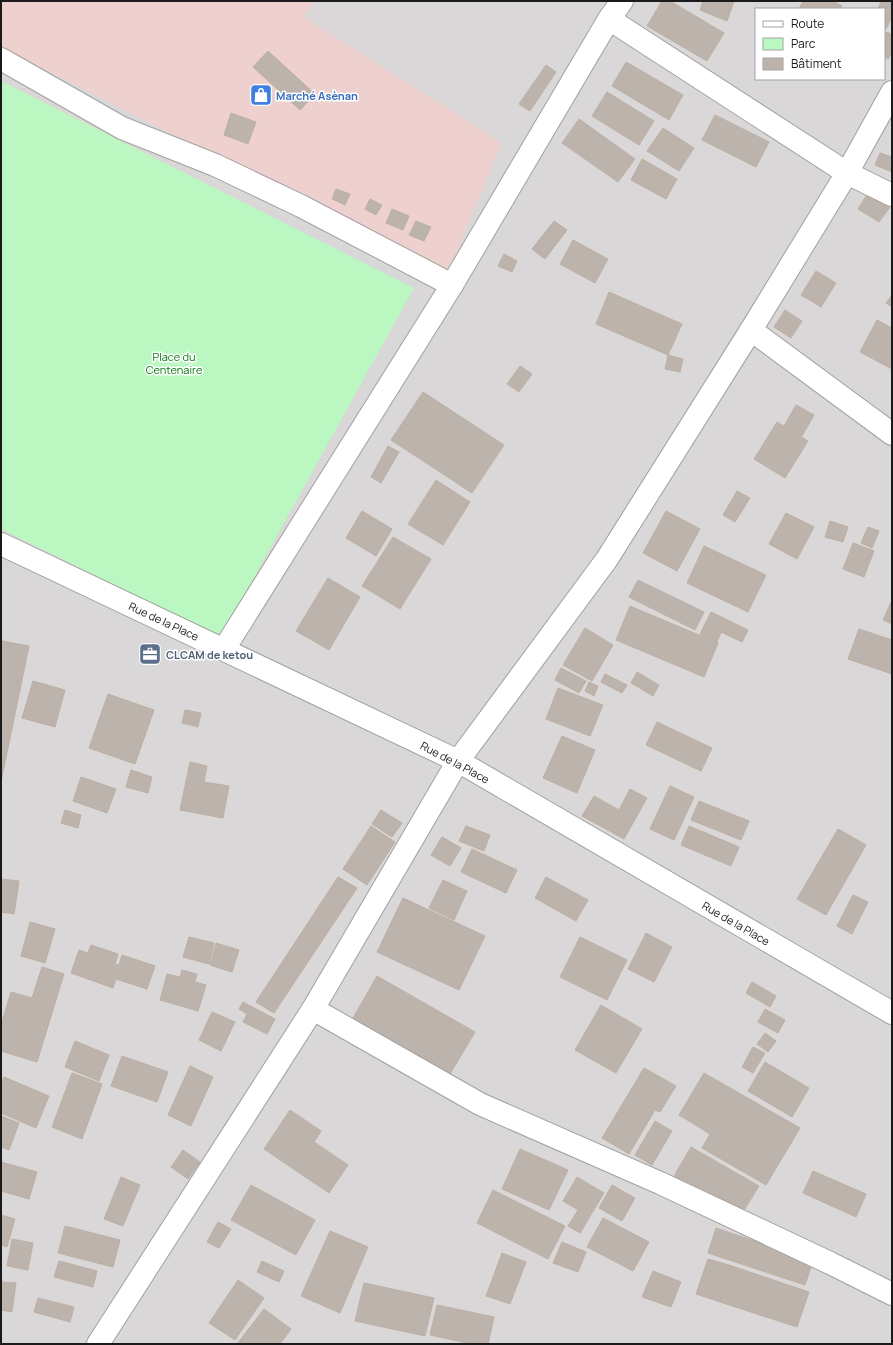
<svg xmlns="http://www.w3.org/2000/svg" width="893" height="1345" viewBox="0 0 893 1345" font-family="Manrope,sans-serif">
  <style>
    .residential { fill: #d9d7d7; fill-rule: evenodd }
    .commercial { fill: #eed0ce }
    .park { fill: #bbf8c1 }
    .building { fill: #bcb4ac; stroke: #bdafa2 }
    .lines { fill: none; stroke-linecap: round; stroke-linejoin: round }
    .street-casing { stroke: #a1a1a1; stroke-width: 24 }
    .street { stroke: #fff; stroke-width: 22 }
    .labels { text-anchor: middle; dominant-baseline: central; stroke-width: 3; stroke-linejoin: round; paint-order: stroke }
    .shop-label { font-size: 11px; font-weight: bold; fill: #366cbe; stroke: #fff; text-anchor: start }
    .park-label { font-size: 11px; fill: #0c7517; stroke: #fff }
    .street-label { font-size: 11px; fill: #1a1a1a; stroke: #fff }
    .service-label { font-size: 11px; font-weight: bold; fill: #4e5e75; stroke: #fff; text-anchor: start }
  </style>
  <rect width="100%" height="100%" fill="#ece8e0"/>
  <!-- residential -->
  <path class="residential" d="M1,1H892V1344H1ZM756,9H884V79H756Z"/>
  <!-- commercial -->
  <path class="commercial" d="M1,1H313L304,17L502,143L447,274L1,47Z"/>
  <!-- park -->
  <path class="park" d="M1,81L414,288L221,637L1,529Z"/>
  <!-- building -->
  <g class="building">
    <path d="M662,1H670L724,33L707,61L647,26Z"/>
    <path d="M703,1H734L727,21L700,10Z"/>
    <path d="M803,1H833L842,6L840,9H799Z"/>
    <path d="M881,1H887L892,4V17L886,29L884,28V9H878Z"/>
    <path d="M887,32L892,35V53L888,59L884,56V36Z"/>
    <path d="M268,51L315,94L300,110L253,67Z"/>
    <path d="M626,62L683,95L669,120L612,86Z"/>
    <path d="M546,65L556,72L530,111L519,104Z"/>
    <path d="M607,92L654,121L639,145L592,116Z"/>
    <path d="M231,113L256,122L248,144L224,135Z"/>
    <path d="M715,115L769,142L756,167L702,140Z"/>
    <path d="M579,119L635,159L618,182L562,143Z"/>
    <path d="M663,128L694,148L679,171L647,151Z"/>
    <path d="M880,153L892,157V172L875,165Z"/>
    <path d="M642,159L677,179L666,199L631,180Z"/>
    <path d="M336,189L350,194L345,205L332,199Z"/>
    <path d="M868,193L890,207L879,222L858,209Z"/>
    <path d="M370,199L382,205L376,215L365,209Z"/>
    <path d="M392,209L409,216L403,230L386,223Z"/>
    <path d="M416,221L431,227L424,241L409,235Z"/>
    <path d="M554,221L567,230L545,259L532,249Z"/>
    <path d="M573,240L608,259L595,283L560,264Z"/>
    <path d="M504,254L517,261L512,272L498,266Z"/>
    <path d="M816,271L836,283L821,307L801,295Z"/>
    <path d="M609,292L682,324L668,355L596,324Z"/>
    <path d="M892,295V307L886,303Z"/>
    <path d="M785,310L802,321L791,338L774,327Z"/>
    <path d="M877,320L892,328V369L860,352Z"/>
    <path d="M668,355L683,359L680,372L665,369Z"/>
    <path d="M520,366L532,374L519,392L507,384Z"/>
    <path d="M423,392L504,445L472,493L391,440Z"/>
    <path d="M796,405L814,415L802,436L784,426Z"/>
    <path d="M777,422L808,441L785,478L754,459Z"/>
    <path d="M388,446L399,452L381,483L371,477Z"/>
    <path d="M436,480L470,502L443,545L408,524Z"/>
    <path d="M737,491L750,498L735,522L723,515Z"/>
    <path d="M362,511L392,529L376,556L346,538Z"/>
    <path d="M666,511L700,529L677,571L643,553Z"/>
    <path d="M786,513L814,527L797,559L769,544Z"/>
    <path d="M830,521L848,527L843,542L825,537Z"/>
    <path d="M868,527L879,531L872,548L861,543Z"/>
    <path d="M393,537L431,559L400,609L362,586Z"/>
    <path d="M853,543L874,551L864,577L843,569Z"/>
    <path d="M704,546L766,575L748,612L687,583Z"/>
    <path d="M328,578L360,597L329,650L296,631Z"/>
    <path d="M638,580L704,612L695,630L629,597Z"/>
    <path d="M892,600V624L883,620Z"/>
    <path d="M630,606L718,643L704,677L616,640Z"/>
    <path d="M711,612L748,630L742,642L721,632L717,642L700,634Z"/>
    <path d="M585,628L613,645L592,681L563,665Z"/>
    <path d="M859,629L892,640V674L848,659Z"/>
    <path d="M2,641L29,646L1,782V646Z"/>
    <path d="M561,668L586,681L579,693L555,680Z"/>
    <path d="M637,672L659,685L653,696L631,683Z"/>
    <path d="M605,674L627,685L622,693L601,682Z"/>
    <path d="M33,681L65,690L55,727L22,718Z"/>
    <path d="M589,682L598,686L594,696L585,691Z"/>
    <path d="M558,688L603,705L590,736L546,719Z"/>
    <path d="M108,694L154,710L135,764L89,748Z"/>
    <path d="M185,710L201,713L198,727L182,723Z"/>
    <path d="M657,722L712,748L701,771L646,745Z"/>
    <path d="M562,736L595,750L577,793L543,778Z"/>
    <path d="M190,762L207,766L204,782L229,786L223,818L180,810Z"/>
    <path d="M131,770L152,777L148,793L126,787Z"/>
    <path d="M81,777L116,789L107,813L73,801Z"/>
    <path d="M670,786L694,797L674,840L650,829Z"/>
    <path d="M630,789L647,798L624,839L582,816L594,796L619,810Z"/>
    <path d="M699,801L749,821L741,840L691,820Z"/>
    <path d="M65,810L81,815L78,828L61,823Z"/>
    <path d="M381,810L402,823L392,837L372,824Z"/>
    <path d="M371,826L395,842L367,885L343,869Z"/>
    <path d="M466,826L490,835L484,851L459,841Z"/>
    <path d="M689,826L739,847L731,866L681,845Z"/>
    <path d="M838,829L866,845L826,915L797,899Z"/>
    <path d="M442,837L461,848L450,866L431,855Z"/>
    <path d="M472,849L517,870L506,893L461,872Z"/>
    <path d="M338,877L357,888L274,1013L256,1002Z"/>
    <path d="M546,877L588,900L576,921L535,898Z"/>
    <path d="M1,879L19,881L14,914L1,912Z"/>
    <path d="M443,880L467,891L454,920L429,908Z"/>
    <path d="M853,895L868,902L852,934L837,926Z"/>
    <path d="M403,898L485,936L459,990L377,952Z"/>
    <path d="M30,922L55,929L45,963L21,956Z"/>
    <path d="M646,933L672,947L654,982L628,969Z"/>
    <path d="M189,937L214,943L209,964L183,957Z"/>
    <path d="M580,937L627,960L607,1000L560,977Z"/>
    <path d="M216,943L239,950L232,972L210,965Z"/>
    <path d="M91,945L118,954L115,964L119,965L122,955L155,966L147,989L116,979L113,988L71,973L79,950L88,953Z"/>
    <path d="M42,967L64,974L37,1062L1,1051V1025L11,992L32,998Z"/>
    <path d="M182,970L197,974L195,982L206,985L198,1011L160,1000L167,974L180,977Z"/>
    <path d="M377,976L475,1032L450,1074L353,1018Z"/>
    <path d="M752,982L776,996L770,1007L746,993Z"/>
    <path d="M243,1002L275,1019L267,1034L243,1022L247,1014L239,1009Z"/>
    <path d="M601,1005L642,1029L616,1073L575,1050Z"/>
    <path d="M765,1009L785,1020L778,1033L758,1022Z"/>
    <path d="M212,1012L235,1022L221,1051L199,1040Z"/>
    <path d="M765,1033L776,1041L768,1052L757,1044Z"/>
    <path d="M75,1041L109,1055L99,1081L65,1067Z"/>
    <path d="M753,1047L765,1053L753,1073L742,1067Z"/>
    <path d="M122,1056L168,1072L157,1102L111,1086Z"/>
    <path d="M765,1062L809,1088L792,1117L748,1091Z"/>
    <path d="M190,1066L213,1077L191,1126L168,1115Z"/>
    <path d="M644,1068L676,1086L660,1112L655,1110L629,1154L602,1138Z"/>
    <path d="M72,1073L102,1084L82,1139L52,1127Z"/>
    <path d="M704,1073L800,1128L766,1185L702,1148L710,1134L679,1115Z"/>
    <path d="M4,1077L49,1096L36,1128L1,1113V1084Z"/>
    <path d="M290,1110L321,1131L314,1142L348,1165L329,1193L264,1149Z"/>
    <path d="M1,1116L19,1123L9,1150L1,1147Z"/>
    <path d="M655,1121L672,1131L652,1165L635,1155Z"/>
    <path d="M691,1147L759,1186L741,1215L674,1176Z"/>
    <path d="M520,1149L568,1170L549,1210L502,1189Z"/>
    <path d="M183,1150L200,1162L188,1179L171,1167Z"/>
    <path d="M1,1162L37,1172L29,1199L1,1191Z"/>
    <path d="M813,1171L866,1194L856,1217L803,1193Z"/>
    <path d="M121,1177L140,1185L123,1226L104,1219Z"/>
    <path d="M577,1177L604,1193L580,1233L568,1226L578,1210L563,1201Z"/>
    <path d="M251,1185L315,1220L296,1255L231,1220Z"/>
    <path d="M612,1185L635,1198L622,1221L599,1208Z"/>
    <path d="M493,1190L565,1226L548,1259L477,1223Z"/>
    <path d="M1,1215L15,1219L7,1247L1,1245Z"/>
    <path d="M603,1218L649,1242L633,1271L587,1247Z"/>
    <path d="M218,1222L231,1229L219,1248L207,1242Z"/>
    <path d="M65,1226L120,1240L113,1267L58,1253Z"/>
    <path d="M716,1228L813,1261L805,1285L708,1253Z"/>
    <path d="M330,1231L368,1247L340,1313L301,1296Z"/>
    <path d="M12,1239L33,1243L28,1270L7,1266Z"/>
    <path d="M562,1242L586,1252L578,1272L553,1263Z"/>
    <path d="M502,1253L526,1262L510,1304L486,1296Z"/>
    <path d="M708,1259L732,1266L720,1302L696,1294Z"/>
    <path d="M59,1261L97,1271L93,1287L54,1277Z"/>
    <path d="M262,1261L284,1271L279,1282L257,1272Z"/>
    <path d="M732,1266L809,1292L797,1327L720,1302Z"/>
    <path d="M653,1271L681,1282L671,1307L642,1297Z"/>
    <path d="M238,1280L264,1298L235,1340L209,1323Z"/>
    <path d="M1,1282L16,1283L12,1312L1,1310Z"/>
    <path d="M364,1283L434,1298L425,1336L355,1321Z"/>
    <path d="M38,1298L74,1307L70,1322L34,1312Z"/>
    <path d="M437,1305L494,1317L488,1344H472L430,1335Z"/>
    <path d="M264,1309L291,1329L280,1344H237Z"/>
  </g>
  <g class="lines">
    <!-- street casing -->
    <g class="street-casing">
      <g id="street">
        <path d="M609,19L847,173L892,195"/>
        <path d="M1,59L122,128L215,165L301,206L452,285"/>
        <path d="M751,330L892,434"/>
        <path d="M1,544L458,761L892,1013"/>
        <path d="M224,649L452,285L609,19L622,1"/>
        <path d="M313,1009L480,1104L660,1183L830,1263L892,1294"/>
        <path d="M98,1344L313,1009L458,761L607,559L751,330L847,173L892,92"/>
      </g>
    </g>
    <!-- street -->
    <use href="#street" class="street"/>
  </g>
  <!-- icons -->
  <defs>
    <g id="shop-square" transform="scale(1.15)"><rect x="-9" y="-9" width="18" height="18" rx="4" fill="#3f7fe0" stroke="#fff"/><path d="M-5-2.5h2.3a2.7 3.5 0 0 1 5.4 0H5L5.5 6h-11ZM-1.5-2.5h3a1.5 2.3 0 0 0-3 0Z" fill="#fff"/></g>
    <g id="office-square" transform="scale(1.15)"><rect x="-9" y="-9" width="18" height="18" rx="4" fill="#5c6f8a" stroke="#fff"/><path d="M-6-3h4V-5.5h4V-3h4V5H-6ZM-1-4.5V-3h2v-1.5ZM-6 0V1H6V0Z" fill="#fff"/></g>
  </defs>
  <g fill-rule="evenodd">
    <use href="#shop-square" x="261" y="95"/>
    <use href="#office-square" x="150" y="654"/>
  </g>
  <g class="labels">
    <!-- shop labels -->
    <g class="shop-label">
      <text x="276" y="95">Marché Asènan</text>
    </g>
    <!-- park labels -->
    <g class="park-label">
      <text x="174" y="356">Place du<tspan x="174" dy="13">Centenaire</tspan></text>
    </g>
    <!-- street labels -->
    <g class="street-label">
      <text transform="translate(164 621) rotate(25)">Rue de la Place</text>
      <text transform="translate(455 762) rotate(28)">Rue de la Place</text>
      <text transform="translate(736 923) rotate(30)">Rue de la Place</text>
    </g>
    <!-- service labels -->
    <g class="service-label">
      <text x="166" y="654">CLCAM de ketou</text>
    </g>
  </g>
  <!-- border -->
  <rect width="893" height="1345" fill="none" stroke="#1a1a1a" stroke-width="4"/>
  <!-- legend -->
  <rect x="755" y="8" width="130" height="72" fill="#ffffff" stroke="#a3a3a3"/>
  <rect x="763" y="21" width="20" height="6" fill="#ffffff" stroke="#a3a3a3"/>
  <text x="791" y="28" font-size="12" fill="#1a1a1a">Route</text>
  <rect x="763" y="38" width="20" height="12" fill="#bbf8c1" stroke="#a3a3a3"/>
  <text x="791" y="48" font-size="12" fill="#1a1a1a">Parc</text>
  <rect x="763" y="58" width="20" height="12" fill="#bcb4ac" stroke="#a3a3a3"/>
  <text x="791" y="68" font-size="12" fill="#1a1a1a">Bâtiment</text>
</svg>
